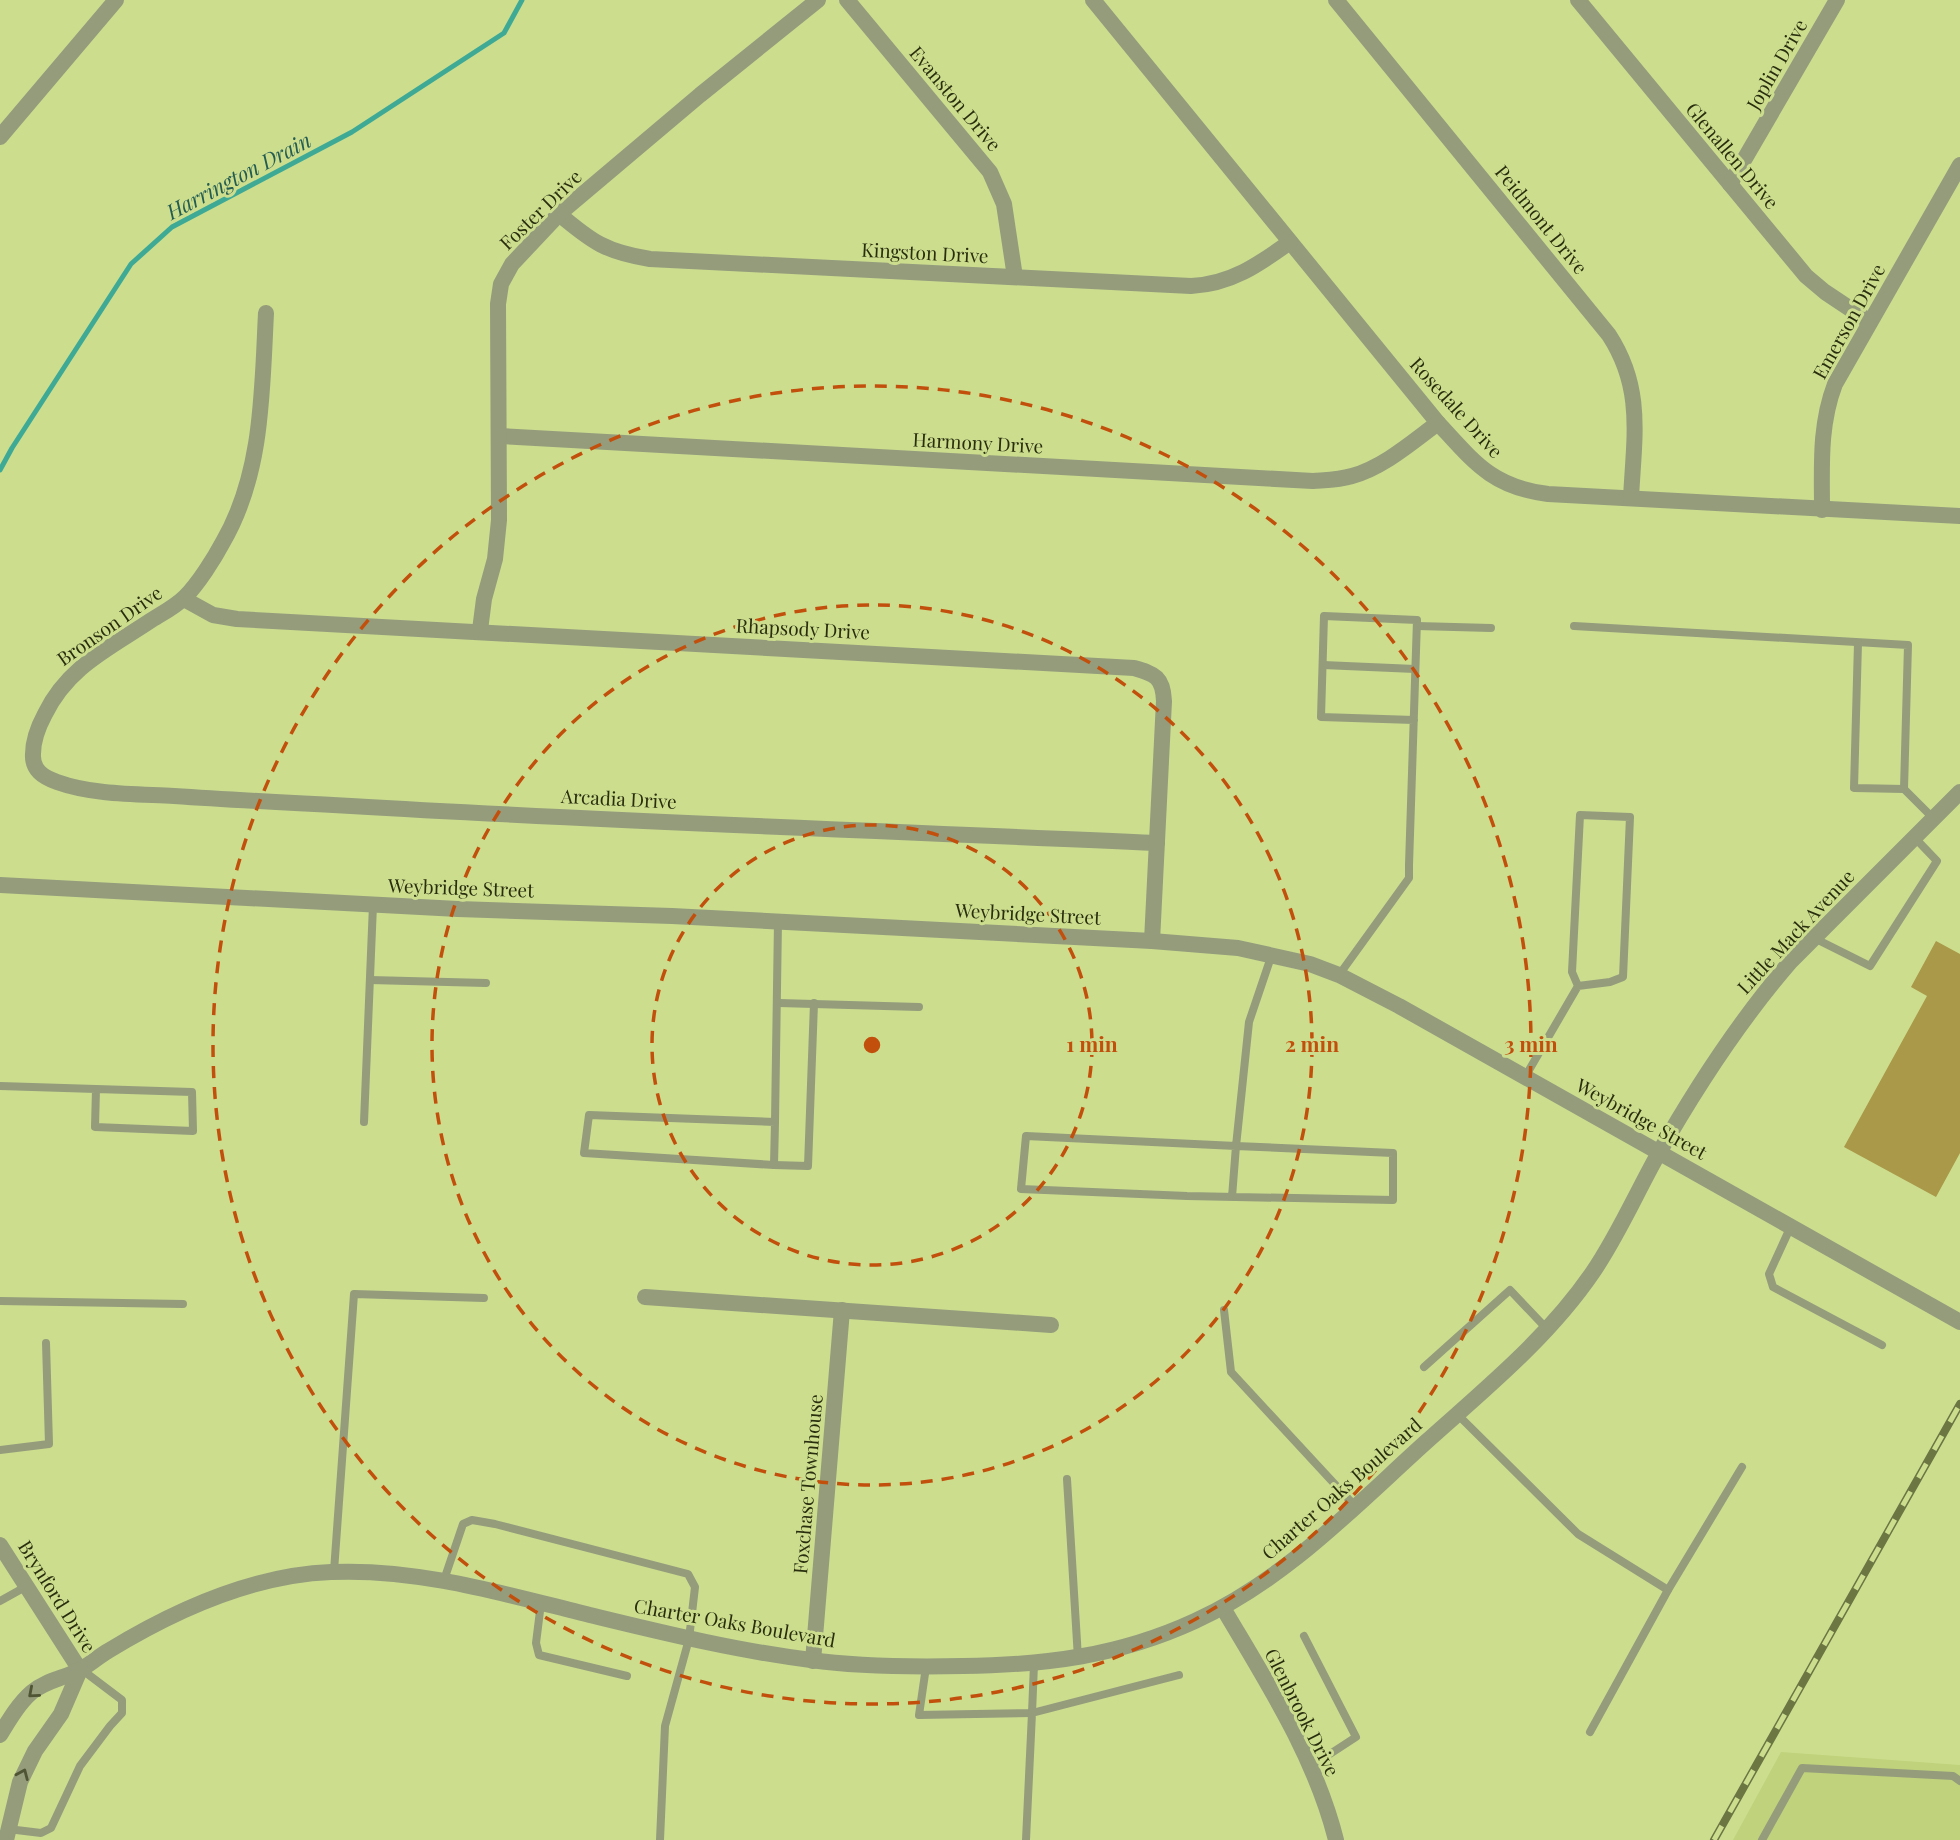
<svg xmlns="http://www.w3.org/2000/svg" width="1960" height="1840" viewBox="0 0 1960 1840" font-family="'Playfair Display',serif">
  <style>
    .built { fill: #c0d27b }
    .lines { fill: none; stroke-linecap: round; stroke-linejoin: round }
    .stream { stroke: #3eaa96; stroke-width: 5 }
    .building { fill: #a99948 }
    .service { stroke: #949c7c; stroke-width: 8 }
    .minor { stroke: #949c7c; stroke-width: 16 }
    .rail-casing { stroke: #6b7643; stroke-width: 8 }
    .rail { stroke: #ccdd8e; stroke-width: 5; stroke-dasharray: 16; stroke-linecap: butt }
    .oneway { stroke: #4e5434 }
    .ring { fill: none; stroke: #c2500c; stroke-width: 3.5; stroke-dasharray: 12 9 }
    .labels { text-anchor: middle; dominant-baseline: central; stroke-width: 6; stroke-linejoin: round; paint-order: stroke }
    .street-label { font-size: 19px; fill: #282e0e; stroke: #ccdd8e }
    .water-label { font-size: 21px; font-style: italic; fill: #235c51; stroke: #ccdd8e }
    .centre { fill: #c2500c; stroke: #ccdd8e; stroke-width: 3.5 }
    .ring-label { font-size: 21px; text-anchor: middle; font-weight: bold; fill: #c2500c; stroke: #ccdd8e; stroke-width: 6; stroke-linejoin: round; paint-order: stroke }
  </style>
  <rect width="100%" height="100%" fill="#ccdd8e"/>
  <!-- built -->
  <path class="built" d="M1781,1752L1960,1765V1840H1733Z"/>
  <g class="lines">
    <!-- stream -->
    <path class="stream" d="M0,470L12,448L131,264L172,227L352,132L504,33L522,0"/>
  </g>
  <!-- building -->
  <path class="building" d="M1936,941L1960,954V1153L1936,1197L1844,1147L1927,996L1911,987Z"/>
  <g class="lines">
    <!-- service -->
    <g class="service">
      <path d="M1417,626L1491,628"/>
      <path d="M1574,626L1908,645L1904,789L1933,818"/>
      <path d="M1858,643L1854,788L1904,789"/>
      <path d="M1323,665L1415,669"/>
      <path d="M1814,938L1870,966L1937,861L1914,837"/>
      <path d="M1339,975L1409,878V865L1417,620L1324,616L1321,717L1414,720"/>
      <path d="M370,980L486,983"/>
      <path d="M779,1003L919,1007"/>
      <path d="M1525,1077L1578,986L1572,972L1580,815L1630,817L1623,977L1610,982L1578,986"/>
      <path d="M0,1086L192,1092L193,1131L95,1127L96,1089"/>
      <path d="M364,1122L373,905"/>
      <path d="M775,1122L774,1165L584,1153L589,1115L775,1122L778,921"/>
      <path d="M774,1165L808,1166L814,1003"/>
      <path d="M1232,1197L1236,1146L1026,1136L1021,1189L1187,1196L1393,1200V1153L1236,1146L1249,1022L1272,954"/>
      <path d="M1791,1226L1769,1274L1773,1287L1882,1345"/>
      <path d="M0,1301L183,1304"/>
      <path d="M1224,1310L1231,1372L1355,1506"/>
      <path d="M1424,1367L1510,1290L1547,1329"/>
      <path d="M1457,1414L1578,1534L1668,1590L1742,1467"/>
      <path d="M0,1450L49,1444L46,1343"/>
      <path d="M1067,1479L1078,1658"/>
      <path d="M334,1571L354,1294L484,1298"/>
      <path d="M444,1580L463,1524L472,1520L495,1524L688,1574L695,1587L689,1639L665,1726L660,1840"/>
      <path d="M0,1601L27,1586"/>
      <path d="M541,1603L536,1643L539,1655L627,1676"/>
      <path d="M1304,1636L1356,1737L1310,1767"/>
      <path d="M926,1667L919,1715L1032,1713L1034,1664"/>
      <path d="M1590,1732L1668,1590"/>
      <path d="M8,1829L41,1833L51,1828L80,1766L110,1726L122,1713V1700L81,1669"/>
      <path d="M1026,1840L1032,1713L1179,1675"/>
      <path d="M1762,1840L1802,1768L1953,1776L1960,1781"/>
    </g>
    <!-- minor -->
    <g class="minor">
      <path d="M847,0L990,172L1004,204L1015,277"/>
      <path d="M1093,0L1438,423C1474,462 1492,487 1548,494L1960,516"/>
      <path d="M1336,0L1609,335C1644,389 1634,437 1631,498"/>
      <path d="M1578,0L1806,276L1825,292L1870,322"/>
      <path d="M0,137L116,0"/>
      <path d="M1730,184L1837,0"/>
      <path d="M559,214C592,242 606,252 650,259L1191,286C1231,284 1258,265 1290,242"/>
      <path d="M266,313C262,390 263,473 223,542C214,559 198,584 185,597C175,607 161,614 150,621C108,649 68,667 45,714C38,727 33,739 33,754C32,770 43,777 57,782C93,795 137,794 174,796C233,800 292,803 351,806C619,822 888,831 1157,843"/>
      <path d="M499,436L1313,481C1326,480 1339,480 1352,476C1384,467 1412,442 1438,423"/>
      <path d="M1822,510C1822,467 1819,426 1835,384L1960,165"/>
      <path d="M184,599L213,615L237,619L1134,668C1155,674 1163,677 1164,701L1152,941"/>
      <path d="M480,630L484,599L495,559L499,520L498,304L501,284L512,264L559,214L700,95L818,0"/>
      <path d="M0,885L458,909L672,916L1152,941L1238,948L1310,964L1339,975L1399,1006L1960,1322"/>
      <path d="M645,1297L1051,1325"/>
      <path d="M0,1545L80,1670"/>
      <path d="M1223,1608C1266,1681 1315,1756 1336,1840"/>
      <path d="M813,1661L842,1310"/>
      <path d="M0,1735C9,1720 19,1703 32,1692C46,1680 66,1678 81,1669C91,1664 99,1656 108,1651C175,1610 252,1575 331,1572C422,1568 511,1596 598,1617C668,1634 739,1651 811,1660C860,1667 913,1667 963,1666C1046,1665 1119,1656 1195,1621C1285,1580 1354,1507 1426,1442C1485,1389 1548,1338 1593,1272C1617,1237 1635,1196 1656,1158C1695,1089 1739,1021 1791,961L1960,792"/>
      <path d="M6,1840L20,1782L35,1751L61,1714L80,1670"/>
    </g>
    <!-- rail casing -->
    <g class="rail-casing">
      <path id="rail" d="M1714,1840L1960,1404"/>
    </g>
    <!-- rail -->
    <use href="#rail" class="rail"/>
  </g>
  <!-- one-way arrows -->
  <defs><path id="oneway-chevron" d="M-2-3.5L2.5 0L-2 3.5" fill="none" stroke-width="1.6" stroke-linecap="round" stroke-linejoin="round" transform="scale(1.75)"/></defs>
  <g class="oneway">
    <use href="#oneway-chevron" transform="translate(33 1693) rotate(139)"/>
    <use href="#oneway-chevron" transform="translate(23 1774) rotate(-67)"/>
  </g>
  <!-- distance rings -->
  <g class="ring">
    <circle cx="872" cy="1045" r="220"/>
    <circle cx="872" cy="1045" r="440"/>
    <circle cx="872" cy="1045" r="659"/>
  </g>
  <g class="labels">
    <!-- street labels -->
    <g class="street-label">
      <text transform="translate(1776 64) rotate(-60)">Joplin Drive</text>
      <text transform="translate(956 98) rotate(50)">Evanston Drive</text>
      <text transform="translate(1733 155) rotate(50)">Glenallen Drive</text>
      <text transform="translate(540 209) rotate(-44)">Foster Drive</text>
      <text transform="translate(1542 219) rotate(51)">Peidmont Drive</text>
      <text transform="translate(925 252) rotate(3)">Kingston Drive</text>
      <text transform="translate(1848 321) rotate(-61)">Emerson Drive</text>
      <text transform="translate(1457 407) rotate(48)">Rosedale Drive</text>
      <text transform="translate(978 442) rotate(3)">Harmony Drive</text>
      <text transform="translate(109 625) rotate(-35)">Bronson Drive</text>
      <text transform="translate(803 628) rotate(3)">Rhapsody Drive</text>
      <text transform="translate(619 798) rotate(3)">Arcadia Drive</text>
      <text transform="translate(461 887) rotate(2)">Weybridge Street</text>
      <text transform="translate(1028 913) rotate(3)">Weybridge Street</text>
      <text transform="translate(1795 931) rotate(-47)">Little Mack Avenue</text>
      <text transform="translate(1642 1118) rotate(29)">Weybridge Street</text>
      <text transform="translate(807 1484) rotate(-85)">Foxchase Townhouse</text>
      <text transform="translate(1341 1488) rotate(-41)">Charter Oaks Boulevard</text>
      <text transform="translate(58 1596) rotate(58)">Brynford Drive</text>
      <text transform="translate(735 1622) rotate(10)">Charter Oaks Boulevard</text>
      <text transform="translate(1303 1712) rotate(63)">Glenbrook Drive</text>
    </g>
    <!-- water labels -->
    <g class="water-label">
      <text transform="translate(238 175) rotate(-28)">Harrington Drain</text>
    </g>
  </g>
  <circle cx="872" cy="1045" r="10" class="centre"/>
  <g class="ring-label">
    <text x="1092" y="1052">1 min</text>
    <text x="1312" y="1052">2 min</text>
    <text x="1531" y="1052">3 min</text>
  </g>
</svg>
